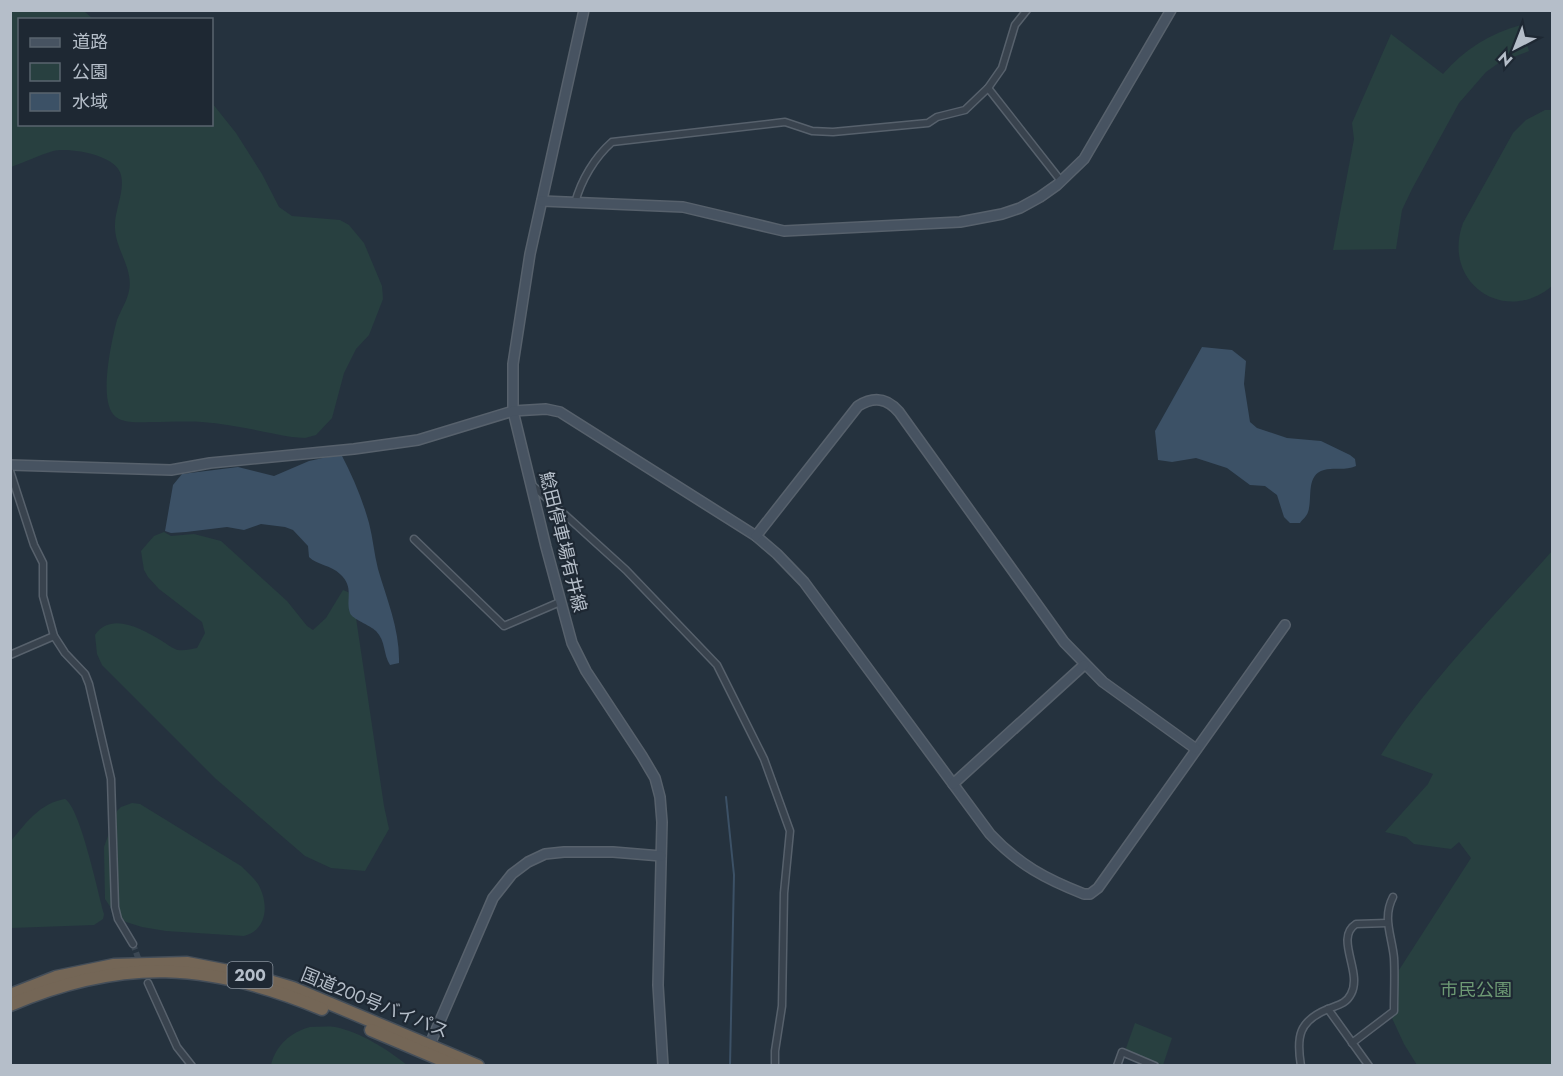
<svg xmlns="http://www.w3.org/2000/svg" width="1563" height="1076" viewBox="0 0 1563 1076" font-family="Jost,'Noto Sans JP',sans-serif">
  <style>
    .green { fill: #284040 }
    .water { fill: #3c5166 }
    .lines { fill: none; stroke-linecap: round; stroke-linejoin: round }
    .stream { stroke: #3c5166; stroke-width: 2 }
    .street-tunnel { stroke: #3b4753; stroke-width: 6; stroke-dasharray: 6 3; stroke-linecap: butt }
    .street-casing { stroke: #57616c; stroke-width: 9 }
    .secondary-casing { stroke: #57616c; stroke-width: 12 }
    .highway-casing { stroke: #444e59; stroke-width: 15 }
    .street { stroke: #39434e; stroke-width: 6 }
    .secondary { stroke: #475361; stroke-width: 9 }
    .highway { stroke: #746656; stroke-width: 12 }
    .labels { text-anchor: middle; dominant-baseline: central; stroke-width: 4.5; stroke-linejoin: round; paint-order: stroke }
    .shield { fill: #1e2833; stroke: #88919c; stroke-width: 1.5 }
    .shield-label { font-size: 16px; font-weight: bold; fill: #b5bec9 }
    .street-label { font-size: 18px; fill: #b5bec9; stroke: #1e2833 }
    .park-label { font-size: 18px; fill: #6d9974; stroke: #1e2833 }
  </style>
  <rect width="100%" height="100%" fill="#25323e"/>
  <!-- green -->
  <g class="green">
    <path d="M11,10L84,11L93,19L20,20V124H212V103L236,133L262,174L279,207L292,216L340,220L349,225L364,243L382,286L383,299L369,335L356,349L344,373L332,418L316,435L305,438L292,437C263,432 232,424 202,422C186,421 168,422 152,422C141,422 125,424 116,417C97,404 112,339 117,320C121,310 127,301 129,291C134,268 114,248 115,225C115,209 125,191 121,175C117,155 70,147 53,151C39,155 25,162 11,167Z"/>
    <path d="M1521,25L1529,51L1500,62L1486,72L1459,103L1412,189L1402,210L1396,249L1333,250L1354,139L1352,123L1391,34L1443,74C1464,50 1490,33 1521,25Z"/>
    <path d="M1545,110H1552V286C1505,326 1441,283 1463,223L1513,133L1526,120Z"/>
    <path d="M164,532L171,536L194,534L221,541L287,601L307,626L313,630L326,618L343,590L350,593L353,598L384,806L389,829L365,871L331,868L305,856L216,779L102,665L97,654L95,635C111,611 142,629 162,641C167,644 173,649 178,650C184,651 191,649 197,648L205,633L202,622L159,589L148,577L144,570L141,551L154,536Z"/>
    <path d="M1552,551V1065H1417L1404,1044L1391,1016L1399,970L1471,858L1459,842L1451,849L1414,844L1406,837L1385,832L1428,784L1433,774L1381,755C1430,680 1493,618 1552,551Z"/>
    <path d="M65,799C80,807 98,893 104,914L103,919L94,925L11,928V841C26,823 40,803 65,799Z"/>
    <path d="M132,803L140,804L241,866C247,872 253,877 258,884C269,903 268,930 244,936L166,931L142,927L126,922L114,912L105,899L104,847L117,811L121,807Z"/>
    <path d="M1135,1023L1172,1038L1163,1065L1125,1051Z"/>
    <path d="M310,1027C318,1027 327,1026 335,1027C360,1032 387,1049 407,1065H271C276,1045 291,1032 310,1027Z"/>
  </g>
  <!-- water -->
  <g class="water">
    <path d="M1202,347L1232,350L1246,361L1244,384L1250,422L1257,428L1287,438L1321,441L1350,455L1355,459L1356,466C1345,471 1335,467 1324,470C1305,475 1313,499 1308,512C1307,516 1302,520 1300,523H1290L1284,517L1277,495L1265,486L1250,485L1227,468L1196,458L1172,462L1158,460L1155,431Z"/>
    <path d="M341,454C353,477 362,498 369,523C373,538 374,554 378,569C387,600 400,630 399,663L390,665C383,654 386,641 376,631C370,625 352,619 350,613C345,599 355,588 340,574C331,565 317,565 309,557L308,546L293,530L285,527L261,524L244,530L227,527L186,532L171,533L165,531L173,485L182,474L238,467L274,476L309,461Z"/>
  </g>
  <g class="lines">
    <!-- stream -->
    <path class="stream" d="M726,797L734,875L730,1066"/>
    <!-- street-tunnel -->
    <path class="street-tunnel" d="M133,944L141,966"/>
    <!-- street casing -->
    <g class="street-casing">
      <g id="street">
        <path d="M988,88L1061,181"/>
        <path d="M575,203C581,180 595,157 612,142L785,122L812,131L833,132L928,123L937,117L965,110L988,88L1002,68L1015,25L1027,10"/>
        <path d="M10,471L34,545L43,563V596L54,636L65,653L85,674L89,684L111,779L115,907L118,919L133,944"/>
        <path d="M531,484L626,570L717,665L764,759L790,831L784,893L782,1006L775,1051V1066"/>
        <path d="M414,539L504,626L560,602"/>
        <path d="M10,655L54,636"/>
        <path d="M148,983L177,1047L192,1066"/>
        <path d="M1328,1009L1369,1066"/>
        <path d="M1352,1043L1394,1011C1394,993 1395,975 1394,958C1392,936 1382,918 1393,897"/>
        <path d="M1117,1066L1122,1052L1155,1066"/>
        <path d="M1301,1066C1296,1036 1299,1021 1328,1009C1338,1005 1346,1004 1351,994C1363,972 1334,938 1356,924L1387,923"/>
      </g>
    </g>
    <!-- secondary casing -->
    <g class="secondary-casing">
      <g id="secondary">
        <path d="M584,10L530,254L513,364V411L546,547L572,643L586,671L642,756L655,778L660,797L662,822L658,985L663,1066"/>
        <path d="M542,201L683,207L784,231L960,222L1002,214L1020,208L1040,197L1057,185L1084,159L1171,10"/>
        <path d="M10,465L171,470L210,463L354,449L418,440L513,411L546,409L560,412L756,536L777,554L804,582L990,834C1019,865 1046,879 1084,894H1090L1098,888L1285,625"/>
        <path d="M756,536L858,406C874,396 887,398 899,412L1064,642L1103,682L1196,749"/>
        <path d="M953,784L1084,665"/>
        <path d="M427,1051L493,898L512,874L528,862L545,854L564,852H613L661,856"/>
      </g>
    </g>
    <!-- highway casing -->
    <g class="highway-casing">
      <g id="highway">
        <path d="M10,995L56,977L114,965L187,963L249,975L293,988L478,1066"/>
        <path d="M10,1005C123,957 209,962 322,1009"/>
        <path d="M371,1030L456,1066"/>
      </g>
    </g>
    <!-- street -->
    <use href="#street" class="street"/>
    <!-- secondary -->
    <use href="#secondary" class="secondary"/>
    <!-- highway -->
    <use href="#highway" class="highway"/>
  </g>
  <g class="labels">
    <!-- shield labels -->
    <rect class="shield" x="227.5" y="962" width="45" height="26" rx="4.5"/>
    <g class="shield-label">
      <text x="250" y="975">200</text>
    </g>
    <!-- street labels -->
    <g class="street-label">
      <text transform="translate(563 542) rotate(76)">鯰田停車場有井線</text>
      <text transform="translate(375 1003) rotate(22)">国道200号バイパス</text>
    </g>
    <!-- park labels -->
    <g class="park-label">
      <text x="1476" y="990">市民公園</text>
    </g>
  </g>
  <!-- border -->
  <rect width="1563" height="1076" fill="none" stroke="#b5bec9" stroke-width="24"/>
  <!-- legend -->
  <rect x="18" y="18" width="195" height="108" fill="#1e2833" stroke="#5a646f" stroke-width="1.5"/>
  <rect x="30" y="38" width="30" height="9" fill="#475361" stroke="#5a646f" stroke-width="1.5"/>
  <text x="72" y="48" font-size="18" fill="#b5bec9">道路</text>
  <rect x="30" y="63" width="30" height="18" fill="#284040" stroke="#5a646f" stroke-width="1.5"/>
  <text x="72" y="78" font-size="18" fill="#b5bec9">公園</text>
  <rect x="30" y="93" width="30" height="18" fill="#3c5166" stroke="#5a646f" stroke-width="1.5"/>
  <text x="72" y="108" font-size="18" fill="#b5bec9">水域</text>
  <!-- north arrow -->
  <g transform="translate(1515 48) rotate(222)" stroke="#1e2833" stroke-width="4.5" paint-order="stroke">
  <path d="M0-4.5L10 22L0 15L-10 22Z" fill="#b5bec9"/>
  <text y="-9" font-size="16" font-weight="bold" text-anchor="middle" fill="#b5bec9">N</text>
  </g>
</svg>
